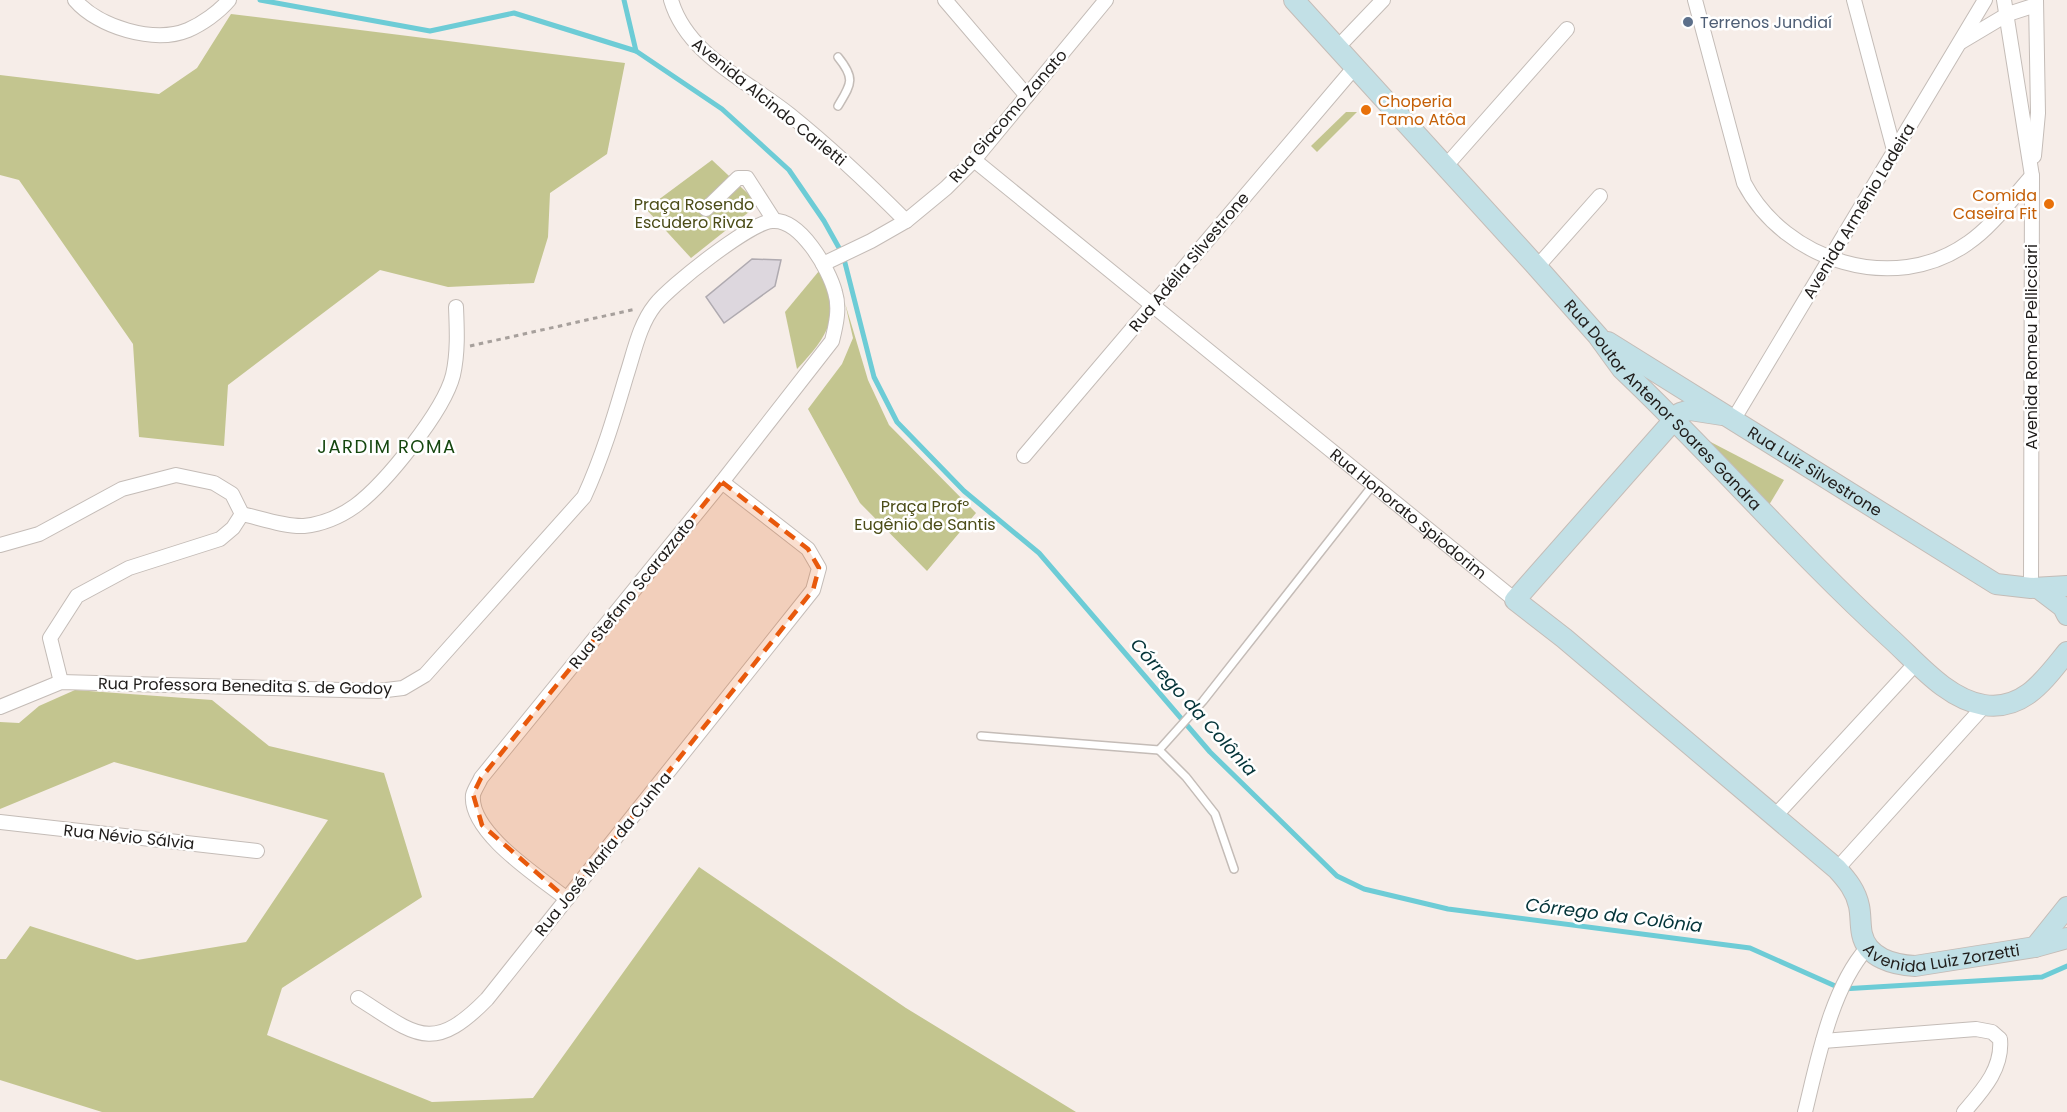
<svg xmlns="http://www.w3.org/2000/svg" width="2067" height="1112" viewBox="0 0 2067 1112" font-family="Poppins,sans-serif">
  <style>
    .green { fill: #c3c58f }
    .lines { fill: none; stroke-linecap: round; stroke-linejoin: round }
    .stream { stroke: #6dccd6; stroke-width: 5 }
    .building { fill: #ddd7de; stroke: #afaab0; stroke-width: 1.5 }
    .lane-casing { stroke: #c4bcb7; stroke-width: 10 }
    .street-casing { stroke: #c4bcb7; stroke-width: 16 }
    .secondary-casing { stroke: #c4bcb7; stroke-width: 22 }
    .path { stroke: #a7a09c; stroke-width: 3; stroke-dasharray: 4.5 4.5; stroke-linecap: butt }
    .lane { stroke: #fff; stroke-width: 7 }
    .street { stroke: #fff; stroke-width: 14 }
    .secondary { stroke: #c2e0e6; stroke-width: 20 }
    .marked { fill: #e8590c; fill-opacity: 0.2; stroke: #e8590c; stroke-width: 4.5; stroke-dasharray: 12 8; stroke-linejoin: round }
    .service-dot { fill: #5c6f8a; stroke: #fff; stroke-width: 2 }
    .food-dot { fill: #e8710a; stroke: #fff; stroke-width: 2 }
    .labels { text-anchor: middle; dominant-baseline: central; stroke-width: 5; stroke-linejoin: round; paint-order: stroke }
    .service-label { font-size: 16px; fill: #4e5e75; stroke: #fff; text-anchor: start }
    .food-label { font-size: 16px; fill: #c56008; stroke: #fff; text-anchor: start }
    .street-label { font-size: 16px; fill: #1f1c1a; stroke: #fff }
    .park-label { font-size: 16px; fill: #4b4c17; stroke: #fff }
    .neighbourhood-label { font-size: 18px; letter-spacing: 1.5px; fill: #16470f; stroke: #fff }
    .water-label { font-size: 18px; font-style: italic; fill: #043439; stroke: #fff }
  </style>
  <rect width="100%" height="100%" fill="#f6ede8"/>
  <!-- green -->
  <g class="green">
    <path d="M231,14L625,63L607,154L550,193L548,237L534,283L448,287L380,270L228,385L224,446L139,437L133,344L19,180L0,175V75L159,94L197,68Z"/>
    <path d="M1346,112H1357L1317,152L1311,146Z"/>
    <path d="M712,160L759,204L691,258L646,209Z"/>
    <path d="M819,271C843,315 828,336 797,369L785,312Z"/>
    <path d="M845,303L868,380L889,425L976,513L927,571L860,503L808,409L842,364L853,338Z"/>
    <path d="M1703,438L1784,480L1769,505Z"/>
    <path d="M75,690L212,700L269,746L384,773L422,897L282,988L267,1035L432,1102L533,1098L699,867L906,1008L1076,1112H102L0,1080V959H6L30,926L137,960L246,942L328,820L114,762L0,809V722L19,723L39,706Z"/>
  </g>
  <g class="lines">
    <!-- stream -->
    <g class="stream">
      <path d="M260,0L430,31L514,13L636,51"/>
      <path d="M624,0L636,51L722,109L789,170L824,221L843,255L874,377L897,422L964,491L1039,553L1210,752L1337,876L1364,889L1448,909L1750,948L1842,989L2042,977L2067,966"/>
    </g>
  </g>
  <!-- building -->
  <path class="building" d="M752,259L781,260L775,286L724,323L706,297Z"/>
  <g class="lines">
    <!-- lane casing -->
    <g class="lane-casing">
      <g id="lane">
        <path d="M838,106C851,84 856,79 838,57"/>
        <path d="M981,736L1159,750L1203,701L1373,485"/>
        <path d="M1159,750L1186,777L1215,814L1234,869"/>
      </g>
    </g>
    <!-- street casing -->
    <g class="street-casing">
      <g id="street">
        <path d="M75,0C98,27 154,44 188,30C202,24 219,12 229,0"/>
        <path d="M671,0C687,55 748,81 790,115C831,148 869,184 906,221"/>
        <path d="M945,0L1027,96"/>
        <path d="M1695,0L1744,183C1785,261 1894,296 1968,243C1993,226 2012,198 2032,176"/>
        <path d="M1854,0L1894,150"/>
        <path d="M2004,0L2032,176L2031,588"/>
        <path d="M1961,42L2008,14L2036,5"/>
        <path d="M1337,48L1383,0"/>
        <path d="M2034,156L2038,113L2036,0"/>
        <path id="s1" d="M974,160L1515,600"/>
        <path d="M1444,168L1567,29"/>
        <path d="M706,209L738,178H747L774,220"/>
        <path d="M823,264L871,241L906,221L946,188L974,160L1106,0"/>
        <path d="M1537,267L1600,196"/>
        <path d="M1732,422L1985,0"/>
        <path d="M1024,456L1354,68"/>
        <path d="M242,514C260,518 285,527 304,526C322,524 341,516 355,506C385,484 444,411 453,375C458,353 457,330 456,307"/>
        <path d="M0,545L39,534L122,489L176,475L214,483L232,494L242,514"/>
        <path d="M61,682L50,638L77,596L129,568L220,539L233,528L242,514"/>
        <path d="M0,707L61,682L378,691L403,688L425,675L584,497C602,458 614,418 626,377C634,353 639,325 655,305C670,286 749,223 772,221C800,218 829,269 835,292C840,308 836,325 832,341L722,482L481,778C479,783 474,790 473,795C469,833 541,878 567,899"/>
        <path d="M1775,816L1917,662"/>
        <path d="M0,822L257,851"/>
        <path d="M1837,869L1985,705"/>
        <path d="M358,998C416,1035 432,1055 487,999L813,590L819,568L808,549L722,482"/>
        <path d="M1823,1041L1976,1029L1992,1032L2000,1039C2003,1069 1982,1091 1964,1112"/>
        <path d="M1805,1112C1818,1059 1831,989 1867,948"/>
      </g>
    </g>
    <!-- secondary casing -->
    <g class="secondary-casing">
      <g id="secondary">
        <path id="s2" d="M1294,0L1537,267L1598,336L1622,369C1714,456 1796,552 1889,637C1916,661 1946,699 1984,705C2024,711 2045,679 2067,652"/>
        <path id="s3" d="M1608,342L1996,584L2031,588L2067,586"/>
        <path id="s4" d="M1722,415L1690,410L1680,413L1515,600L1564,638L1837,869C1847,880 1856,891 1859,906C1861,915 1860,925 1862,934C1867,958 1894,965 1915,966L2035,947L2067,938"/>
        <path d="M2038,588L2063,607L2067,615"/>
        <path d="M2035,947L2067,907"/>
      </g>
    </g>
    <!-- path -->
    <path class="path" d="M470,346L636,309"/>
    <!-- lane -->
    <use href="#lane" class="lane"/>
    <!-- street -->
    <use href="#street" class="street"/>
    <!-- secondary -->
    <use href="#secondary" class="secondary"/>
  </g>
  <!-- marked area -->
  <path class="marked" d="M722,482L808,549L819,568L813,590L567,899L482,825L473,794L481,778Z"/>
  <!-- markers -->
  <circle class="service-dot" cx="1688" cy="22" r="6"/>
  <g class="food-dot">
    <circle cx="1366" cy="110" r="6"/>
    <circle cx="2049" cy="204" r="6"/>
  </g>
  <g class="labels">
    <!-- service labels -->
    <g class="service-label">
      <text x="1700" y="22">Terrenos Jundiaí</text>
    </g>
    <!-- food labels -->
    <g class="food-label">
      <text x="1378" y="101">Choperia<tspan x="1378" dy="18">Tamo Atôa</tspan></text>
      <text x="2037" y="195" text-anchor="end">Comida<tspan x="2037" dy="18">Caseira Fit</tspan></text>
    </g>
    <!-- street labels -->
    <g class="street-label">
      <text transform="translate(769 102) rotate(39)">Avenida Alcindo Carletti</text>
      <text transform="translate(1008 116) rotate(-49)">Rua Giacomo Zanato</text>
      <text transform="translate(1859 211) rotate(-59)">Avenida Armênio Ladeira</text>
      <text transform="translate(1189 262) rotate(-50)">Rua Adélia Silvestrone</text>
      <text transform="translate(2031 347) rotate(-90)">Avenida Romeu Pellicciari</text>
      <text stroke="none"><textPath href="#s2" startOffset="548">Rua Doutor Antenor Soares Gandra</textPath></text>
      <text stroke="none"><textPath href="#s3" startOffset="244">Rua Luiz Silvestrone</textPath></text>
      <text stroke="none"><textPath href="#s1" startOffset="560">Rua Honorato Spiodorim</textPath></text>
      <text transform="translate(632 593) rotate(-51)">Rua Stefano Scarazzato</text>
      <text transform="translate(245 686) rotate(1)">Rua Professora Benedita S. de Godoy</text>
      <text transform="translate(129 837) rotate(6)">Rua Névio Sálvia</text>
      <text transform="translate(603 854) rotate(-51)">Rua José Maria da Cunha</text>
      <text stroke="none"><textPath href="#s4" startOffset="876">Avenida Luiz Zorzetti</textPath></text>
    </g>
    <!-- park labels -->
    <g class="park-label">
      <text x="694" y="204">Praça Rosendo<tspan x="694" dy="18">Escudero Rivaz</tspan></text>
      <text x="925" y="506">Praça Profº<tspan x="925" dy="18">Eugênio de Santis</tspan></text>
    </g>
    <!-- neighbourhood labels -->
    <g class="neighbourhood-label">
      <text x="387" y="446">JARDIM ROMA</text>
    </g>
    <!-- water labels -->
    <g class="water-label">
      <text transform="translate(1194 707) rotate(48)">Córrego da Colônia</text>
      <text transform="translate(1614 915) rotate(7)">Córrego da Colônia</text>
    </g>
  </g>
</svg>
